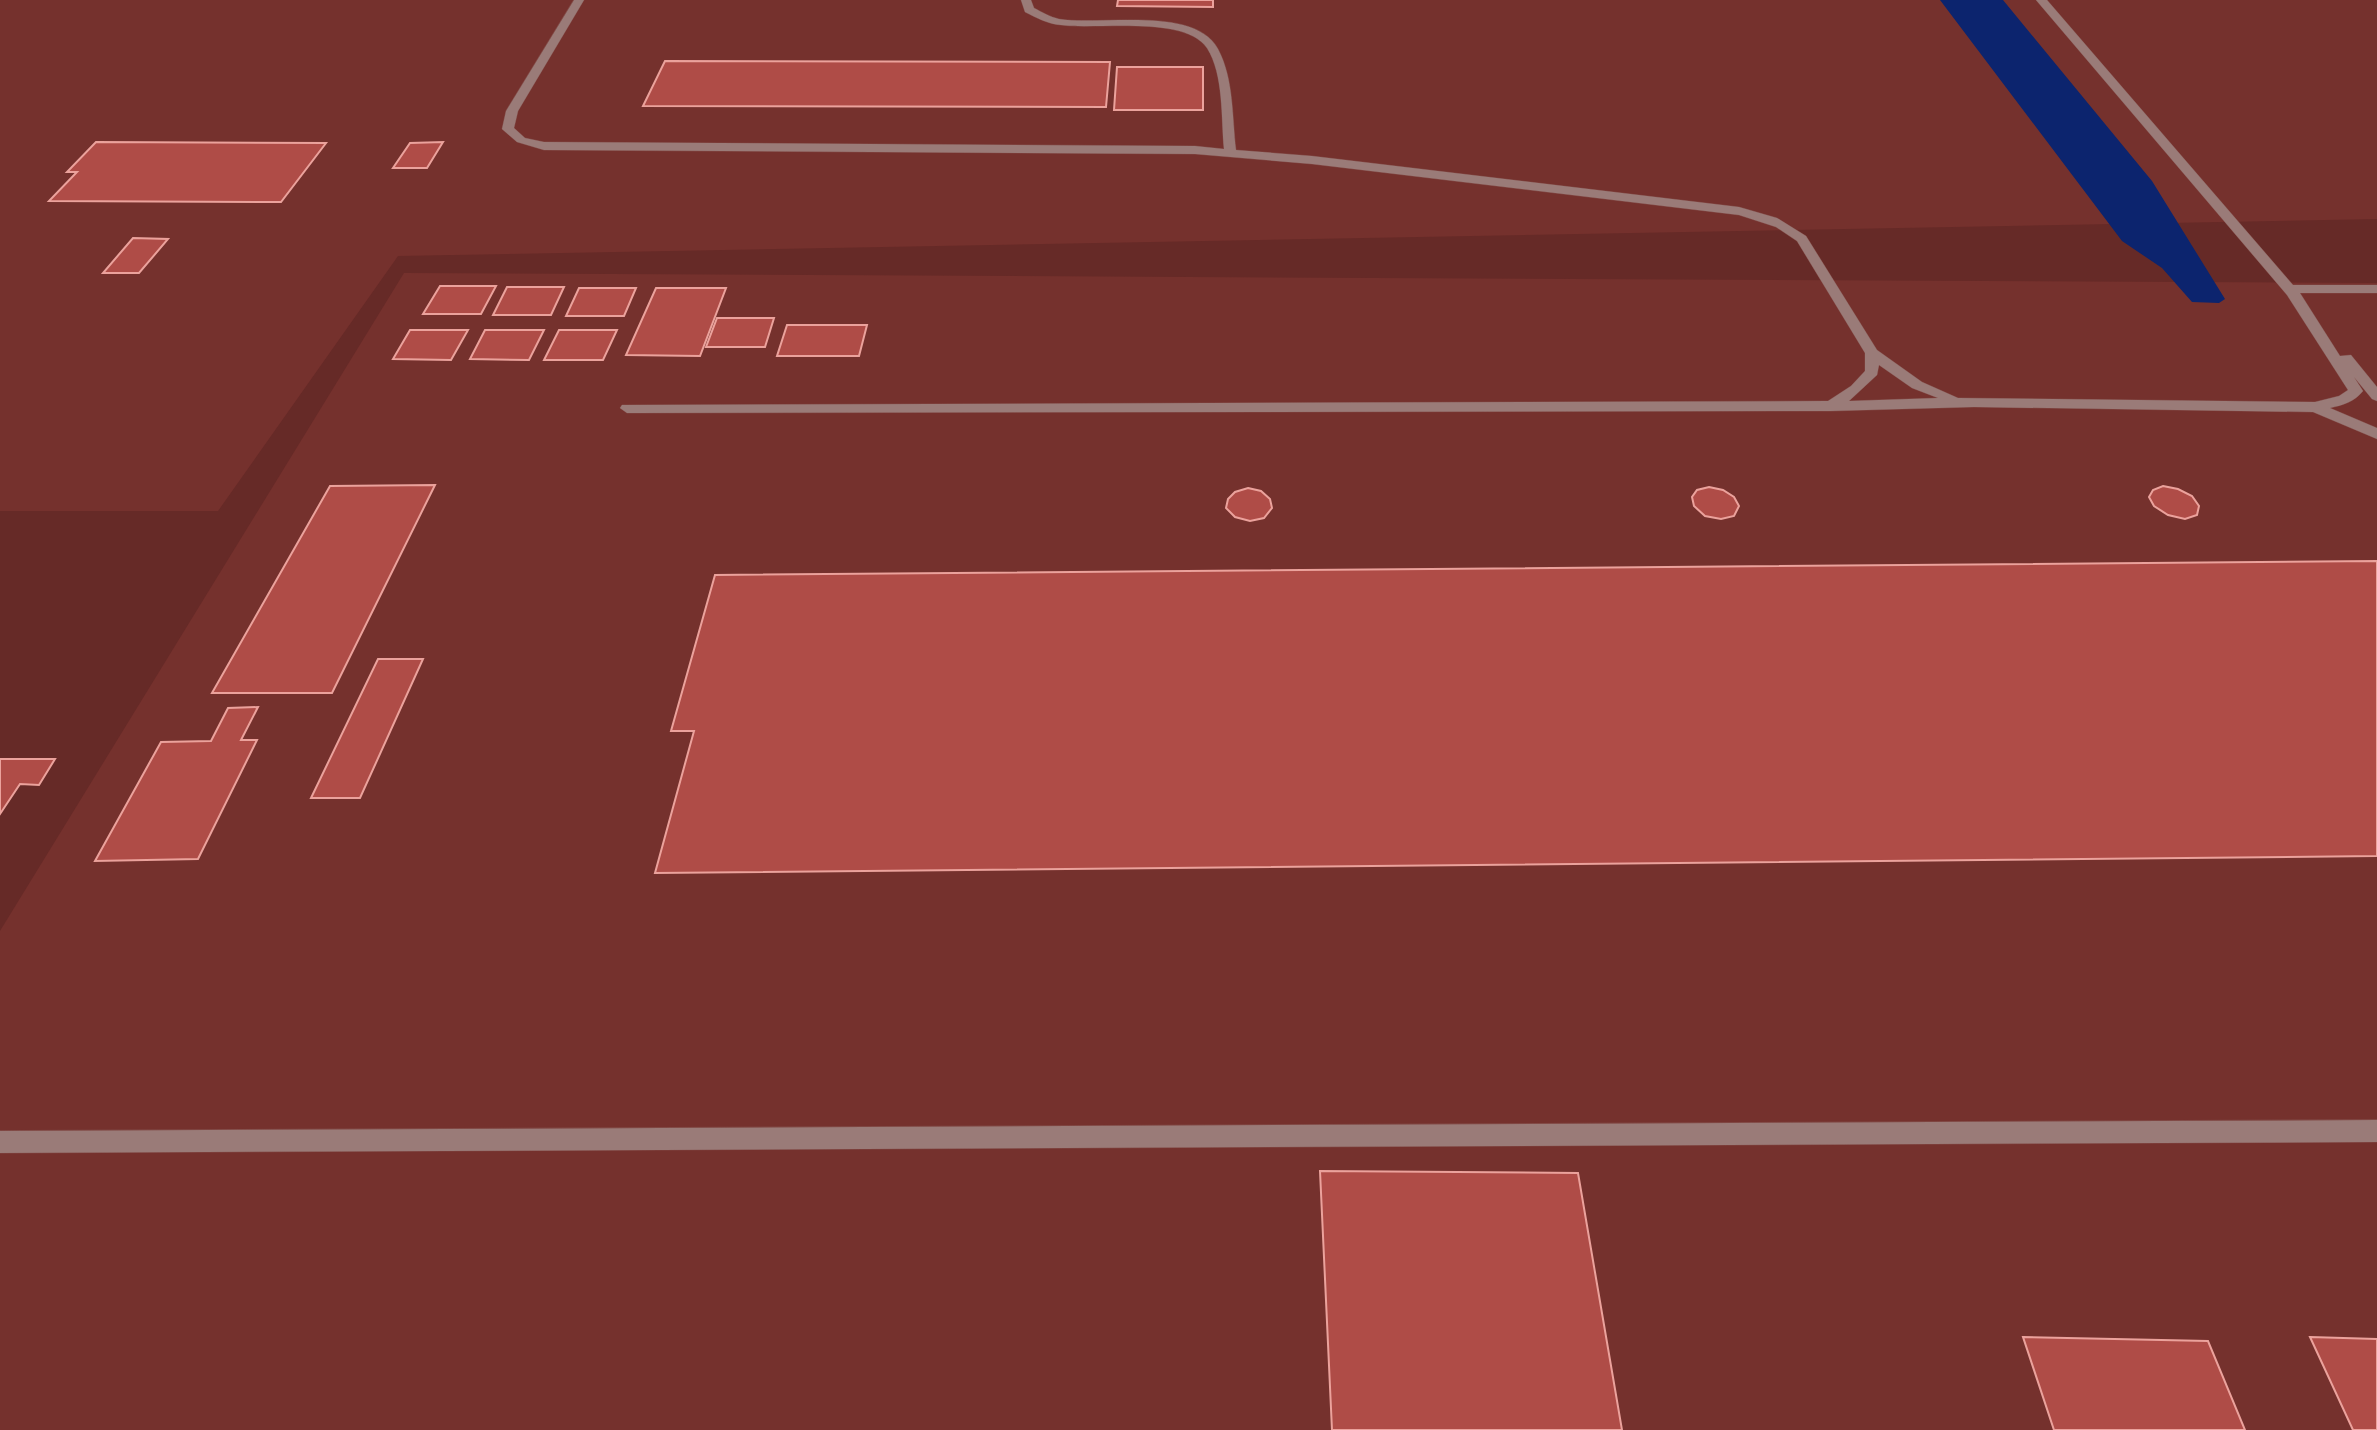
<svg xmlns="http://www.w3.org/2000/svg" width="2377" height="1430" viewBox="0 0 2377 1430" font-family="'Nunito Sans',sans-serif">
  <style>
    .built { fill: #75312d }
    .water { fill: #0c246e }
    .building { fill: #af4c47; stroke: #eba29c; stroke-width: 2 }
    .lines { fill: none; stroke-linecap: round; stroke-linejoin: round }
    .minor-casing { stroke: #814945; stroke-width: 1 }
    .minor { fill: #9a7b78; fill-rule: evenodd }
  </style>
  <rect width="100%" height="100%" fill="#662a27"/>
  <!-- built -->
  <g class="built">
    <path d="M0,0H2377V219L398,256L218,511H0Z"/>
    <path d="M404,273L2377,283V1430H0V931Z"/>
  </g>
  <!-- water -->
  <path class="water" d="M1940,0H2003L2152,181L2225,299L2219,303L2192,302L2162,268L2122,241Z"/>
  <!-- building -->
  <g class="building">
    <path d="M1118,0H1213V7L1117,6Z"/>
    <path d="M665,61L1110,62L1106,107L643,106Z"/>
    <path d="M1117,67H1203V110H1114Z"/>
    <path d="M96,142L326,143L281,202L49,201L77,172H67Z"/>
    <path d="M443,142L427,168H393L410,143Z"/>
    <path d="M133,238L168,239L139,273H103Z"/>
    <path d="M440,286H496L481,314H423Z"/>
    <path d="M507,287H564L551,315H493Z"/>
    <path d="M579,288H636L624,316H566Z"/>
    <path d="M656,288H726L700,356L626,355Z"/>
    <path d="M717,318H774L765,347H706Z"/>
    <path d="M787,325H867L859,356H777Z"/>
    <path d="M410,330H468L451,360L393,359Z"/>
    <path d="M485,330H544L529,360L470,359Z"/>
    <path d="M559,330H617L603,360H544Z"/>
    <path d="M435,485L332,693H212L330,486Z"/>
    <path d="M2163,486L2178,489L2192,496L2199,506L2197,515L2185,519L2168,515L2154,506L2149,497L2153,490Z"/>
    <path d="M1709,487L1723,490L1734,497L1739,506L1734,516L1721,519L1705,516L1694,506L1692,497L1697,490Z"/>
    <path d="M1248,488L1261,491L1270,499L1272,508L1264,518L1250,521L1235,517L1226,508L1228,499L1235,492Z"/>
    <path d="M2377,561V856L655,873L694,731H671L715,575Z"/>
    <path d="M378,659H423L360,798H311Z"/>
    <path d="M258,707L241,740H257L198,859L95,861L161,742L211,741L228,708Z"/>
    <path d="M0,759H55L39,785L20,784L0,814Z"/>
    <path d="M1320,1171L1578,1173L1622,1430H1332Z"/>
    <path d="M2023,1337L2208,1341L2245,1430H2054Z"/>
    <path d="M2310,1337L2377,1339V1430H2353Z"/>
  </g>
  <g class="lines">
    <!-- minor casing -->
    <g class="minor-casing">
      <g id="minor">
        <path d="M574,0H584L518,111L514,128L525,138L544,142L1195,146L1224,149C1221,118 1224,75 1207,48C1185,15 1096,30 1061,25C1048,24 1037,18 1025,12L1021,0H1031L1034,8C1042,12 1050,17 1059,19C1100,26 1195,5 1218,49C1234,79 1232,117 1236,150L1312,156L1739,207L1777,218L1806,236L1877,350L1922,382L1958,398L2315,402L2339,396L2348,390L2287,295L2036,0H2047L2293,285H2377V293H2300L2340,356L2351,355L2377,387V401L2372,399L2354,377L2363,391C2354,402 2343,405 2330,408L2377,428V439L2313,412L1974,407L1831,411L627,413L620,408L622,405L1828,401L1851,386L1865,371V353L1797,241L1776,227L1739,215L1312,164L1195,154L544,150L517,142L502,129L506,111ZM1879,365L1912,388L1938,398L1849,401L1877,375Z"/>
        <path d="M2377,1120V1142L0,1153V1131Z"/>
      </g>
    </g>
    <!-- minor -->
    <use href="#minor" class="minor"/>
  </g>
</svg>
